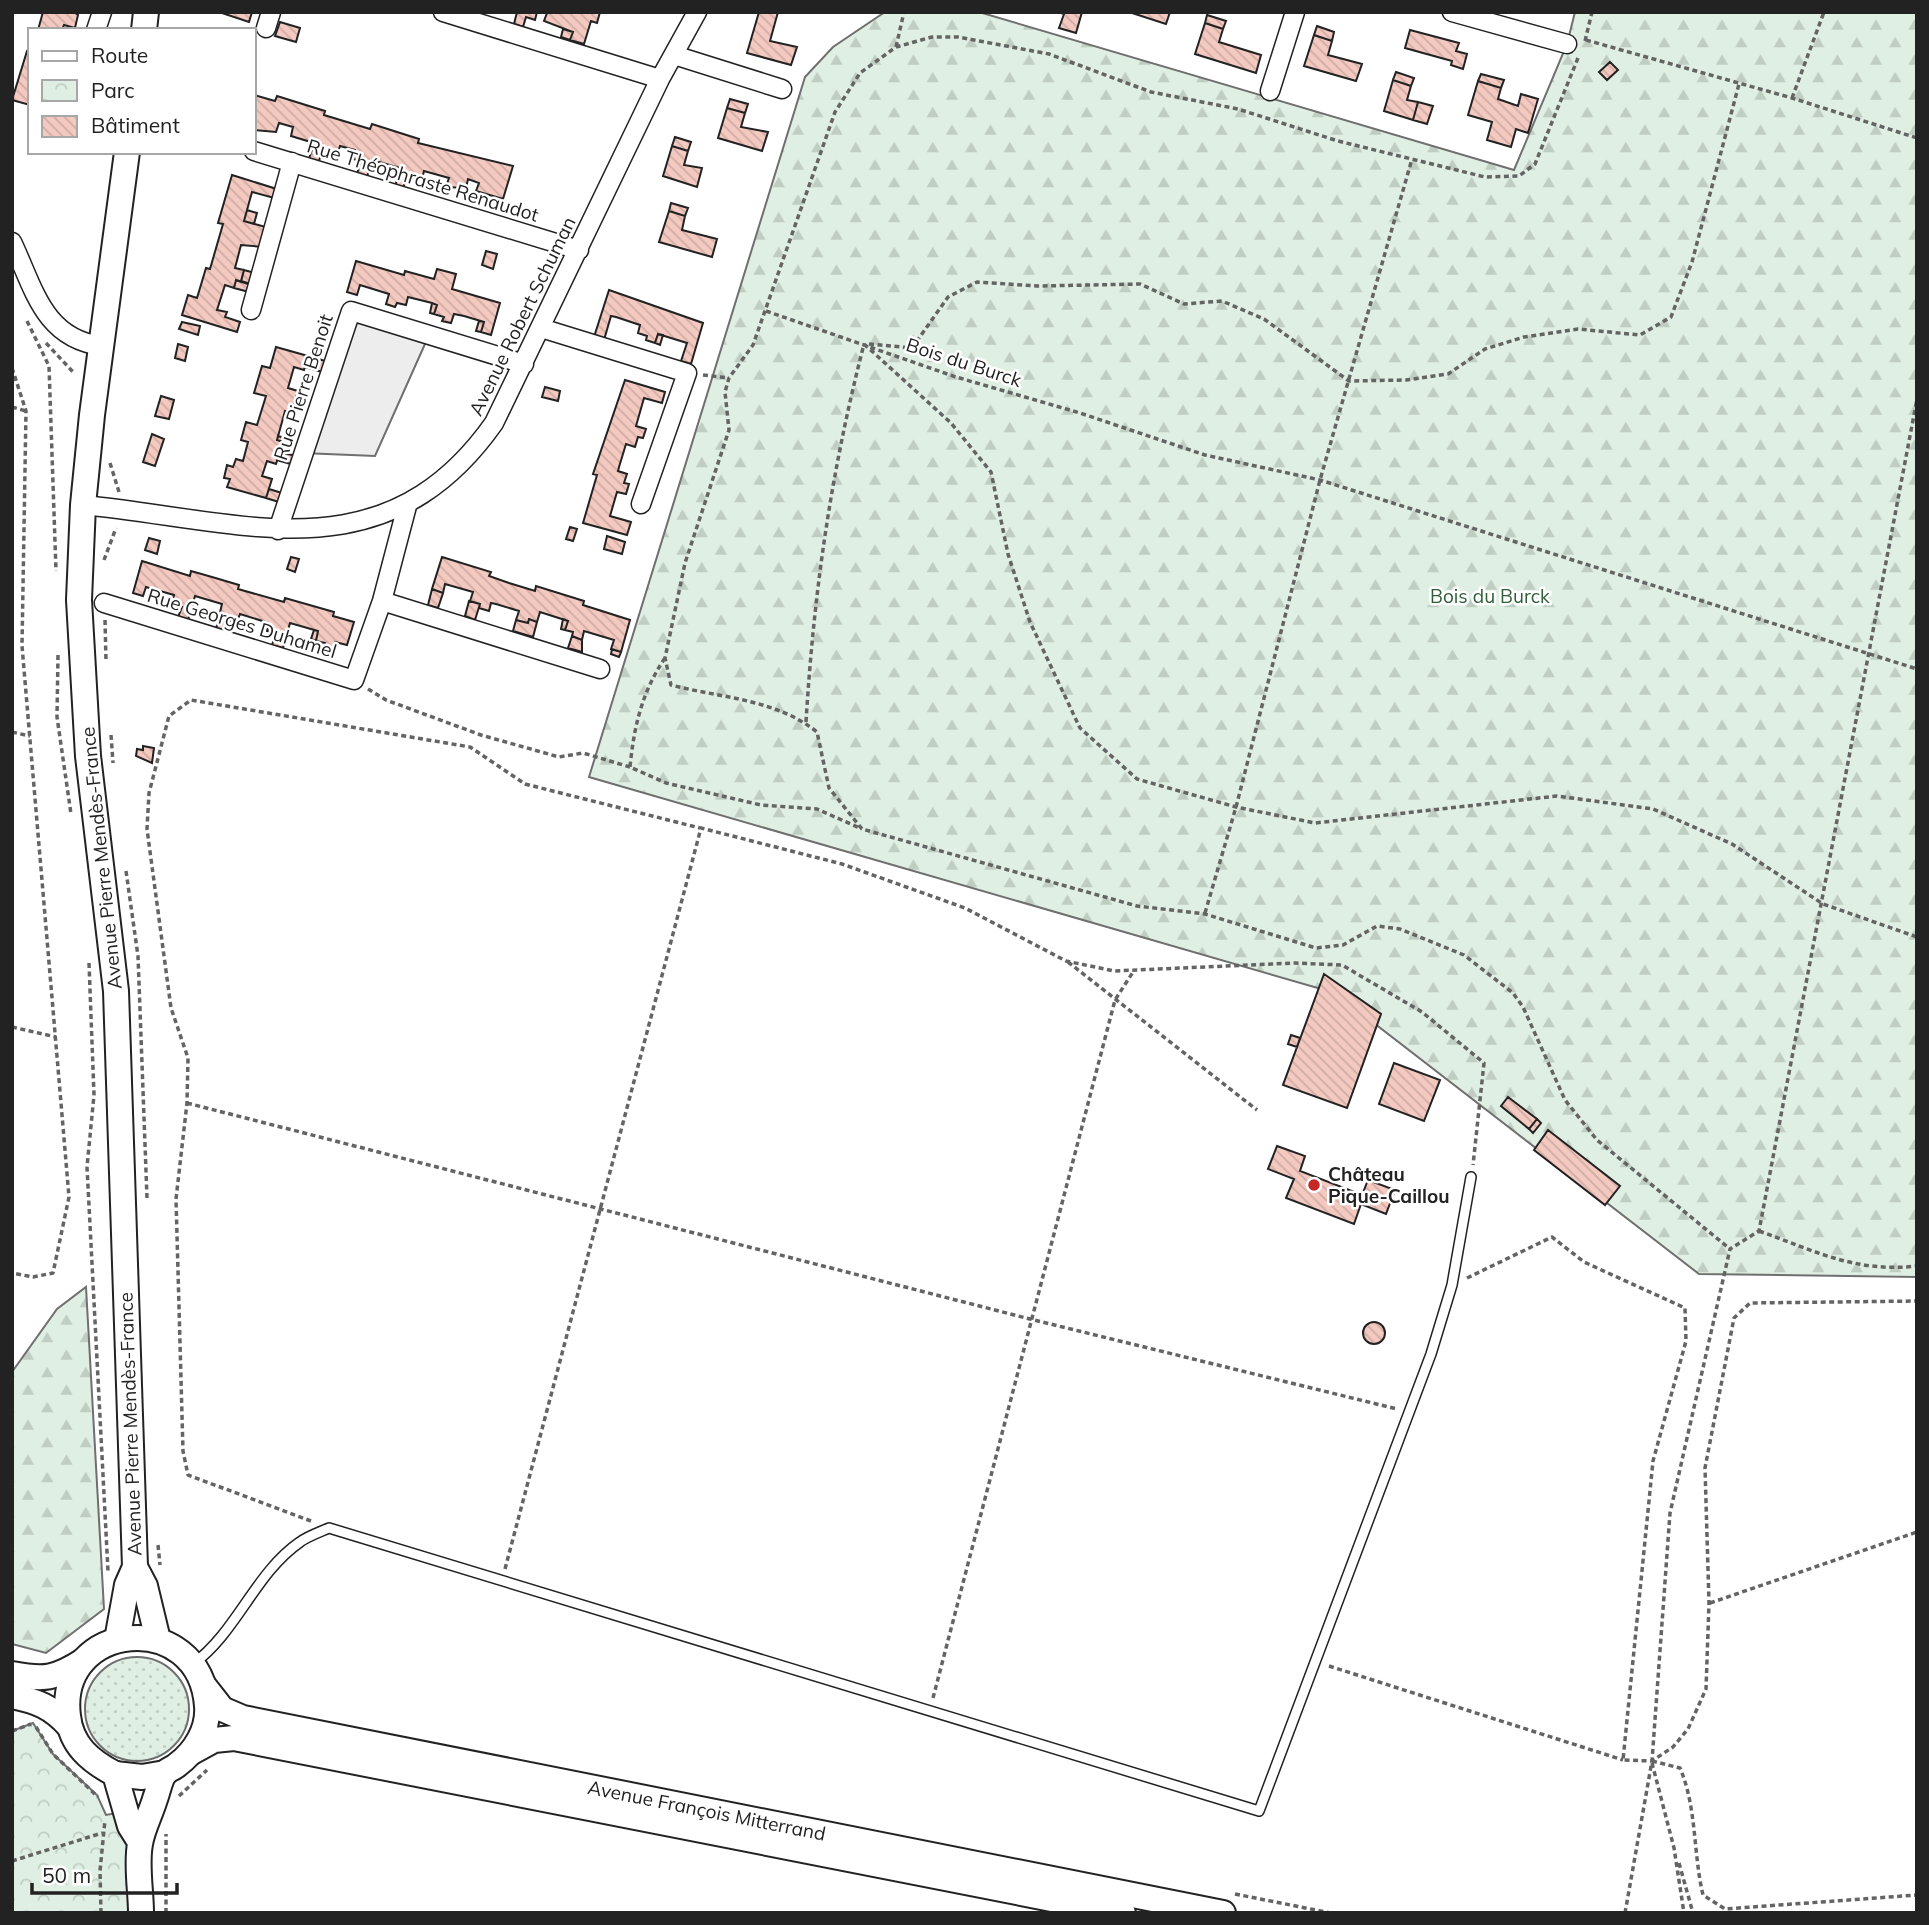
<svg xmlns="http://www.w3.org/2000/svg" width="1929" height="1925" viewBox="0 0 1929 1925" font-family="Mulish,sans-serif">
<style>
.grass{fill:url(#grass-dots);stroke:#6f6f6f;stroke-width:2}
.forest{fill:url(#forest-firs);stroke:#6f6f6f;stroke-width:2}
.park{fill:url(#park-crowns);stroke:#6f6f6f;stroke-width:2}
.parking{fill:#ededed;stroke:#6f6f6f;stroke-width:2}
.building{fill:url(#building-back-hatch);stroke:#222;stroke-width:2}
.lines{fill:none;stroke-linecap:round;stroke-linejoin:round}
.service-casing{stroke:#222;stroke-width:12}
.minor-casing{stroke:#222;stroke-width:21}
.secondary-casing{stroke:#222;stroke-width:28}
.path{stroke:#646464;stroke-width:3.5;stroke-dasharray:5 3.5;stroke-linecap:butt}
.service{stroke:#fff;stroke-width:9}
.minor{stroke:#fff;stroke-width:18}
.secondary{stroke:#fff;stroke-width:24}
.poi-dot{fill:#c62828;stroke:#fff;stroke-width:2.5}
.labels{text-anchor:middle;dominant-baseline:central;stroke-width:5;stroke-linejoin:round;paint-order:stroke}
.street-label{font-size:19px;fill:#222;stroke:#fff}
.park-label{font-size:19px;fill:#2f5e38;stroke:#fff}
.poi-label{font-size:19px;font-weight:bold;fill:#222;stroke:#fff;text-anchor:start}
</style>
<defs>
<pattern id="grass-dots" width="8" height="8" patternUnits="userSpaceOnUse" patternTransform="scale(1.75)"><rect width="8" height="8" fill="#e0efe3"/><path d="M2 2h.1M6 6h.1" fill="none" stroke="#c0cdc2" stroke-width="1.8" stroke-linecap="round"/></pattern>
<pattern id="forest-firs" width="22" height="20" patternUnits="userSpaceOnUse" patternTransform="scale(1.75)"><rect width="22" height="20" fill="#e0efe3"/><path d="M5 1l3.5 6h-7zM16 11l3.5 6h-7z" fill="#c0cdc2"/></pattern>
<pattern id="park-crowns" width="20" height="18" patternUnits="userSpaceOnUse" patternTransform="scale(1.75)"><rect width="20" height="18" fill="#e0efe3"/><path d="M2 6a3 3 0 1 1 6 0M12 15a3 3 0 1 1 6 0" fill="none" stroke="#c0cdc2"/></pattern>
<pattern id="building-back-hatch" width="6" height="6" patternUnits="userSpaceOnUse" patternTransform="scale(1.75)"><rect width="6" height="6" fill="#f3c9c0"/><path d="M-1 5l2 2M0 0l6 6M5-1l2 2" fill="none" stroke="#d0aca5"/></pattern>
</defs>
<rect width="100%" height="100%" fill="#fff"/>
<path class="grass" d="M85 1709a52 52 0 1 1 104 0a52 52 0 1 1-104 0Z"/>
<path class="forest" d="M885,12h94l535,158 53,-126 8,-32h342v1265l-218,-3 -364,-281 -746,-216 216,-700 28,-30z
M86,1287l18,322 -58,44 -34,-9v-272l45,-63z"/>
<path class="park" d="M33,1723l20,31 44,41 9,20 34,-6 1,104h-129v-182z"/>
<path class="parking" d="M351,311l78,24 -54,121 -72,-3z"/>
<path class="building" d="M43,12h31l4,3 -3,13 -11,-3 -2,5h-24z
M219,12h33l-3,10z
M517,12h20l-2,8 -9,-3 -3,10 -9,-3z
M543,12h57l-3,11 -6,-2 -7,23 -14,-4 3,-8 -29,-11 3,-8z
M759,12h19l-8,29 27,6 -6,18 -44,-12z
M1058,12h24l-6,21 -17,-5 5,-14z
M1129,12h41l-4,12z
M1207,15l19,6 -3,8 -18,-6z
M280,22l20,6 -4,14 -21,-6z
M1205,23l18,6 -4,13 42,13 -5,18 -61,-19z
M1317,26l17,6 -2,9 -18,-6z
M563,29l10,3 -3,8 -9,-3z
M1410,30l49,13 -3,8 11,3 -4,15 -12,-4 1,-4 -47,-13z
M1314,35l18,6 -4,14 34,9 -6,17 -52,-15z
M27,51l3,1v53l-18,-5z
M1610,62l8,8 -11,10 -8,-8z
M1396,72l18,6 -3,8 -18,-6z
M1481,74l23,6 -3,8 -23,-7z
M1393,80l18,6 -4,14 11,2 -5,18 -29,-9z
M1478,81l23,7 -3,11 20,7 3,-12 17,5 -10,34 -12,-4 -5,18 -24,-7 5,-18 -24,-7z
M254,95l21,6 2,-5 48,15 -1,4 46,14 2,-5 47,15 -1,4 95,23 -10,33 -27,-8 3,-8 -11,-4 -2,9 -20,-1 3,-9 -25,-7 -2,8 -15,-4 -4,14 -8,-2 5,-19 -28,-8 -5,17 -10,-3 4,-13 -8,-2 2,-9 -15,-4 -3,9 -15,-5 -4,15 -10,-3 6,-19 -23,-7 2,-9 -14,-4 -3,9 -22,-2z
M730,99l18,5 -3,9 -18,-5z
M1418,102l15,4 -6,18 -14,-4z
M727,108l18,5 -4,14 27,5 -6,19 -44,-13z
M675,137l16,5 -3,9 -16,-5z
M672,146l16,5 -4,14 18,3 -5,19 -34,-11z
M232,175l48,15 -2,9 -26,-7 -8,29 25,7 -6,19 -22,-2 -6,23 9,2 -3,12 -5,-2 -2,8 -9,-3 -8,25 10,2 -2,5 15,5 -3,10 -55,-17 6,-20 9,3 9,-30 4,1 13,-45 -5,-1z
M671,203l17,5 -3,8 -16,-5z
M247,210l10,3 -3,11 -10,-3z
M669,211l16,5 -3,14 35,9 -5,18 -53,-15z
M486,251l11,3 -4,15 -11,-4z
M356,261l48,14 1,-4 29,8 3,-10 19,5 -4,15 48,14 -9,32 -10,-3 3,-10 -20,-6 -10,-2 -3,9 -9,-2 2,-4 -10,-3 3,-9 -5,-2 -24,-6 -2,8 -9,-2 -2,4 -9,-3 3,-10 -29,-9 -3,10 -10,-3z
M244,270l11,3 -4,11 -10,-3z
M236,280l15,5 -2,7 -15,-4z
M609,290l94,33 -12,41 -10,-3 6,-18 -29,-9 -3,9 -9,-3 1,-4 -9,-3 2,-8 -24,-8 -5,-1 -7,24 -10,-3z
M432,303l5,2 -3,9 -4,-1z
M479,321l5,1 -3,10 -5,-1z
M182,322l18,4 -2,9 -19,-6z
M658,334l5,1 -3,10 -5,-2z
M178,344l10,3 -3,14 -10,-3z
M276,347l32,9 -4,14 -10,-3 -6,21 10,3 -4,13 4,1 -3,9 -10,-3 -8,29 10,3 -3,10 -4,-1 -4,12 -9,-3 -5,15 10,3 -6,19 -39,-11 3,-8 -6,-1 3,-13 6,2 3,-8 7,2 5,-19 -7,-2 5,-18 11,3 9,-29 -12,-3 8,-27 8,2z
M308,356l17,5 -3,11 -17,-5z
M625,380l40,12 -3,11 -18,-5 -8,28 10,3 -3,9 -5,-1 -3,10 -9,-3 -7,23 -1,4 9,3 -3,9 5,1 -3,10 -9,-2 -7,24 21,6 -4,13 -44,-12 14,-48 -4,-1z
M545,387l15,4 -2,10 -16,-4z
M161,396l13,4 -5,19 -14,-3z
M152,434l12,5 -9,27 -12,-4z
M278,436l10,3 -1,4 -10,-3z
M280,452l16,4 -2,9 -17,-5z
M269,489l16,5 -3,9 -16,-5z
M570,527l7,2 -4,12 -7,-2z
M607,536l18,6 -3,12 -18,-5z
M149,538l11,3 -3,13 -12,-4z
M291,557l8,2 -4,13 -8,-3z
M442,557l49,15 -2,4 20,7 26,8 1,-5 48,15 -1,4 47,15 -9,32 -10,-3 3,-9 -30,-9 -2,9 -10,-4 1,-4 -8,-2 3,-9 -28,-9 -3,10 -8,-3 -1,4 -12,-3 3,-9 -23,-7 -5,-1 -2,8 -10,-3 1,-4 -10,-3 3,-9 -28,-8 -2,9 -11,-4z
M142,561l48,15 1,-5 21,6 27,8 -1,4 46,13 1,-4 49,14 -1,4 21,6 -7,23 -12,-3 -2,8 -9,-3 1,-4 -9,-2 2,-10 -28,-8 -7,25 -11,-3 4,-12 -9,-2 2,-8 -29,-9 -3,8 -9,-2 -3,12 -9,-3 6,-25 -27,-8 -7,24 -10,-3 4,-10 -10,-3 2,-9 -28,-8 -3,9 -10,-3z
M432,589l11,4 -5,15 -10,-3z
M469,601l11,3 -5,16 -10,-4z
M529,619l8,3 -4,15 -20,-6 3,-11 12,3z
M563,619l5,2 -3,9 -4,-1z
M314,630l4,1 -2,10 -5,-2z
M572,636l10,4v12l-14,-4z
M612,649l9,3 -2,5 -8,-3z
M143,746l11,2 -2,15 -16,-7 1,-7 6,1z
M1324,974l57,40 -34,94 -64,-23z
M1291,1035l9,3 -3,9 -9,-3z
M1394,1063l46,17 -16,41 -45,-17z
M1508,1097l29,22 -8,10 -28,-23z
M1537,1119l4,4 -8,10 -4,-4z
M1548,1130l72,56 -15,19 -71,-55z
M1277,1146l28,10 -5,15 62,24 6,-15 27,10 -9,24 -25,-10 -7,20 -68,-26 8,-19 -26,-10z
M1363 1333a11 11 0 1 1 22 0a11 11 0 1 1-22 0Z"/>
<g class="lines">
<defs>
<path id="service" d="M193,1664c44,-32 62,-91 107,-122 8,-6 20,-10 29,-14l930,283 172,-457 21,-69 19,-108"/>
<path id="minor" d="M443,12l217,67
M1452,12l115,32
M266,28l5,-16
M96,30l6,-18
M674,55l108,34
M1270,91l25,-79
M254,151l325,99
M12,242c22,46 31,96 89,104
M251,310l41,-148
M541,328l146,45 -46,131
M83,505c158,15 301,74 411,-82l166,-344 37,-67
M278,530l73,-219 173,53
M382,601l218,68
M104,603l250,77 28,-79 25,-95"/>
<g id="secondary">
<path d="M144,30l2,-18"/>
<path d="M135,1567l10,19 13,54"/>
<path d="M117,1640l10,-55 8,-18 -19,-576 -28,-235 -9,-156 4,-95 9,-90 35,-263"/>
<path d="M12,1674c32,6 43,5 71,-13"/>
<path id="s1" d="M204,1686l18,23 21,9 980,195"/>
<path d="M12,1696c25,5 40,11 57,30"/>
<path d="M192,1752l22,-12 20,-2 889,175"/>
<path d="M115,1774l27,3 23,-4"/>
<path d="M140,1842l-10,-16 -15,-52c-25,-13 -44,-29 -47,-58 -12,-95 132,-109 139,-10 2,23 -12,46 -30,59 -3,3 -10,5 -13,9 -4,6 -6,17 -9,25 -4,14 -13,31 -15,45 -4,21 1,47 1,69"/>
</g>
</defs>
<use href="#service" class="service-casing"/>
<use href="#minor" class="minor-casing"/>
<use href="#secondary" class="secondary-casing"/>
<path class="path" d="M1586,40l206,58 125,40
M1585,41l7,-29
M896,47l8,-35
M1578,58l-43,106 -16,12 -34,1 -147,-36 -100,-32 -87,-17 -102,-38 -91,-17h-26l-36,10 -36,26 -25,39 -82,233 -24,33 -4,14 4,38 -44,133 -20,95 6,27c50,13 105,14 146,47l12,56 33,41 275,77 68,8 111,34 27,-3 34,-19 23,3 64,26 49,38 10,14 42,93 32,40 133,109
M1792,98l32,-86
M766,311l190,66 124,36 125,42 115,25 597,189
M27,321l22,45 7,205
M46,343l28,30
M864,344l87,79 40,49 17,82 22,68 50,106 57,51 99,28 79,16 242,-27 96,13 79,35 91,60 94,33
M869,344l43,4 36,-51 29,-15 60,4 103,-2 44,20 38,-3 42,18 85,62 57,-1 42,-6 37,-25 39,-12 54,-8 62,6 31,-18 21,-55 47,-178
M12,368l14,43 -4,235 47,551 -16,76 -20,4 -21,-4
M703,375l26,3
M12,407l14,4
M110,463l9,29
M104,560l12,-32
M105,620l1,41
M58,655l-1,62 14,97
M665,658c-23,34 -31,68 -35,109l36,16 95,22 56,4 45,20
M368,689l18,11 95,35 78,22 24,-4 47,14
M806,722c8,-132 25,-250 58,-378
M12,732l18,4
M111,735l2,28
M126,871l12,85 9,242
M1205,913l31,-106 84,-327 92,-321
M1068,962l189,148
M89,963l5,132 -7,72 21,404
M12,1027l44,10
M187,1103l843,216 367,90
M1759,1231c56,20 97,42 158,35
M1467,1278l85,-41 32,25 101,46 1,33 -33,120 -30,299 29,1 21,-14 15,-18 18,-40 3,-86 -4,-135 29,-150 16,-15 167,-2
M311,1521l-123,-46 -5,-24 -7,-252 11,-96 1,-45 -17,-50 -24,-179 2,-36 20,-77 22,-16 279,47 55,37 175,44
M158,1545l2,20
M505,1569l196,-741 141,36 123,44 101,53 48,10 181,-8 47,2 80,47 62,51 -11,102
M1710,1603l207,-71
M1329,1666l294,94
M933,1698l182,-698 18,-28
M36,1727l17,27 45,43
M12,1731l19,-7
M1652,1761l28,7c17,40 13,85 23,127l22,14 192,-14
M1652,1763l22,85 10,65
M179,1796l28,-26
M12,1861l90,-28
M1679,1863l14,50
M1235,1894l96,19
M101,1913l-1,-42 5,-51
M166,1913v-79
M1625,1913l27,-152 18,-248 60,-264 29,-18 158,-832"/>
<use href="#service" class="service"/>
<use href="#minor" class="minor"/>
<use href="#secondary" class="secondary"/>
</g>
<circle class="poi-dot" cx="1314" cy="1185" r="7"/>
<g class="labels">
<g class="street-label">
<text transform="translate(423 180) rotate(17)">Rue Théophraste Renaudot</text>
<text transform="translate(522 316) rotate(-64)">Avenue Robert Schuman</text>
<text transform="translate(964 362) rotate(18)">Bois du Burck</text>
<text transform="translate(303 387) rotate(-72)">Rue Pierre Benoit</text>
<text transform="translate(242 623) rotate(17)">Rue Georges Duhamel</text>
<text transform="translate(101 858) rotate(-96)">Avenue Pierre Mendès-France</text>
<text transform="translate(130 1424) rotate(-92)">Avenue Pierre Mendès-France</text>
<text stroke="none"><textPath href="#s1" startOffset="525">Avenue François Mitterrand</textPath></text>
</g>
<g class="park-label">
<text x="1490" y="596">Bois du Burck</text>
</g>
<g class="poi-label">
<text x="1328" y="1174">Château<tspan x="1328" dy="22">Pique-Caillou</tspan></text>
</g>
</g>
<rect width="1929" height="1925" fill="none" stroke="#222222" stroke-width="28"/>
<rect x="28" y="28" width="228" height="126" fill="#ffffff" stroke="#a7a7a7" stroke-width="2"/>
<rect x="42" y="51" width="35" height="10" fill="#ffffff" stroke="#a7a7a7" stroke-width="2"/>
<text x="91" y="63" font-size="21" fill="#222222">Route</text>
<rect x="42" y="80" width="35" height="21" fill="url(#park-crowns)" stroke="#a7a7a7" stroke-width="2"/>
<text x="91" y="98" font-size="21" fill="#222222">Parc</text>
<rect x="42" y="116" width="35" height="21" fill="url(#building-back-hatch)" stroke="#a7a7a7" stroke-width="2"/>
<text x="91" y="133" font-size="21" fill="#222222">Bâtiment</text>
<path d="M32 1883v10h145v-10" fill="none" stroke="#222222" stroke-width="3.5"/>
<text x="42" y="1883" font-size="21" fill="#222222" stroke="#ffffff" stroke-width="5" paint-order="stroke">50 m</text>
</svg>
